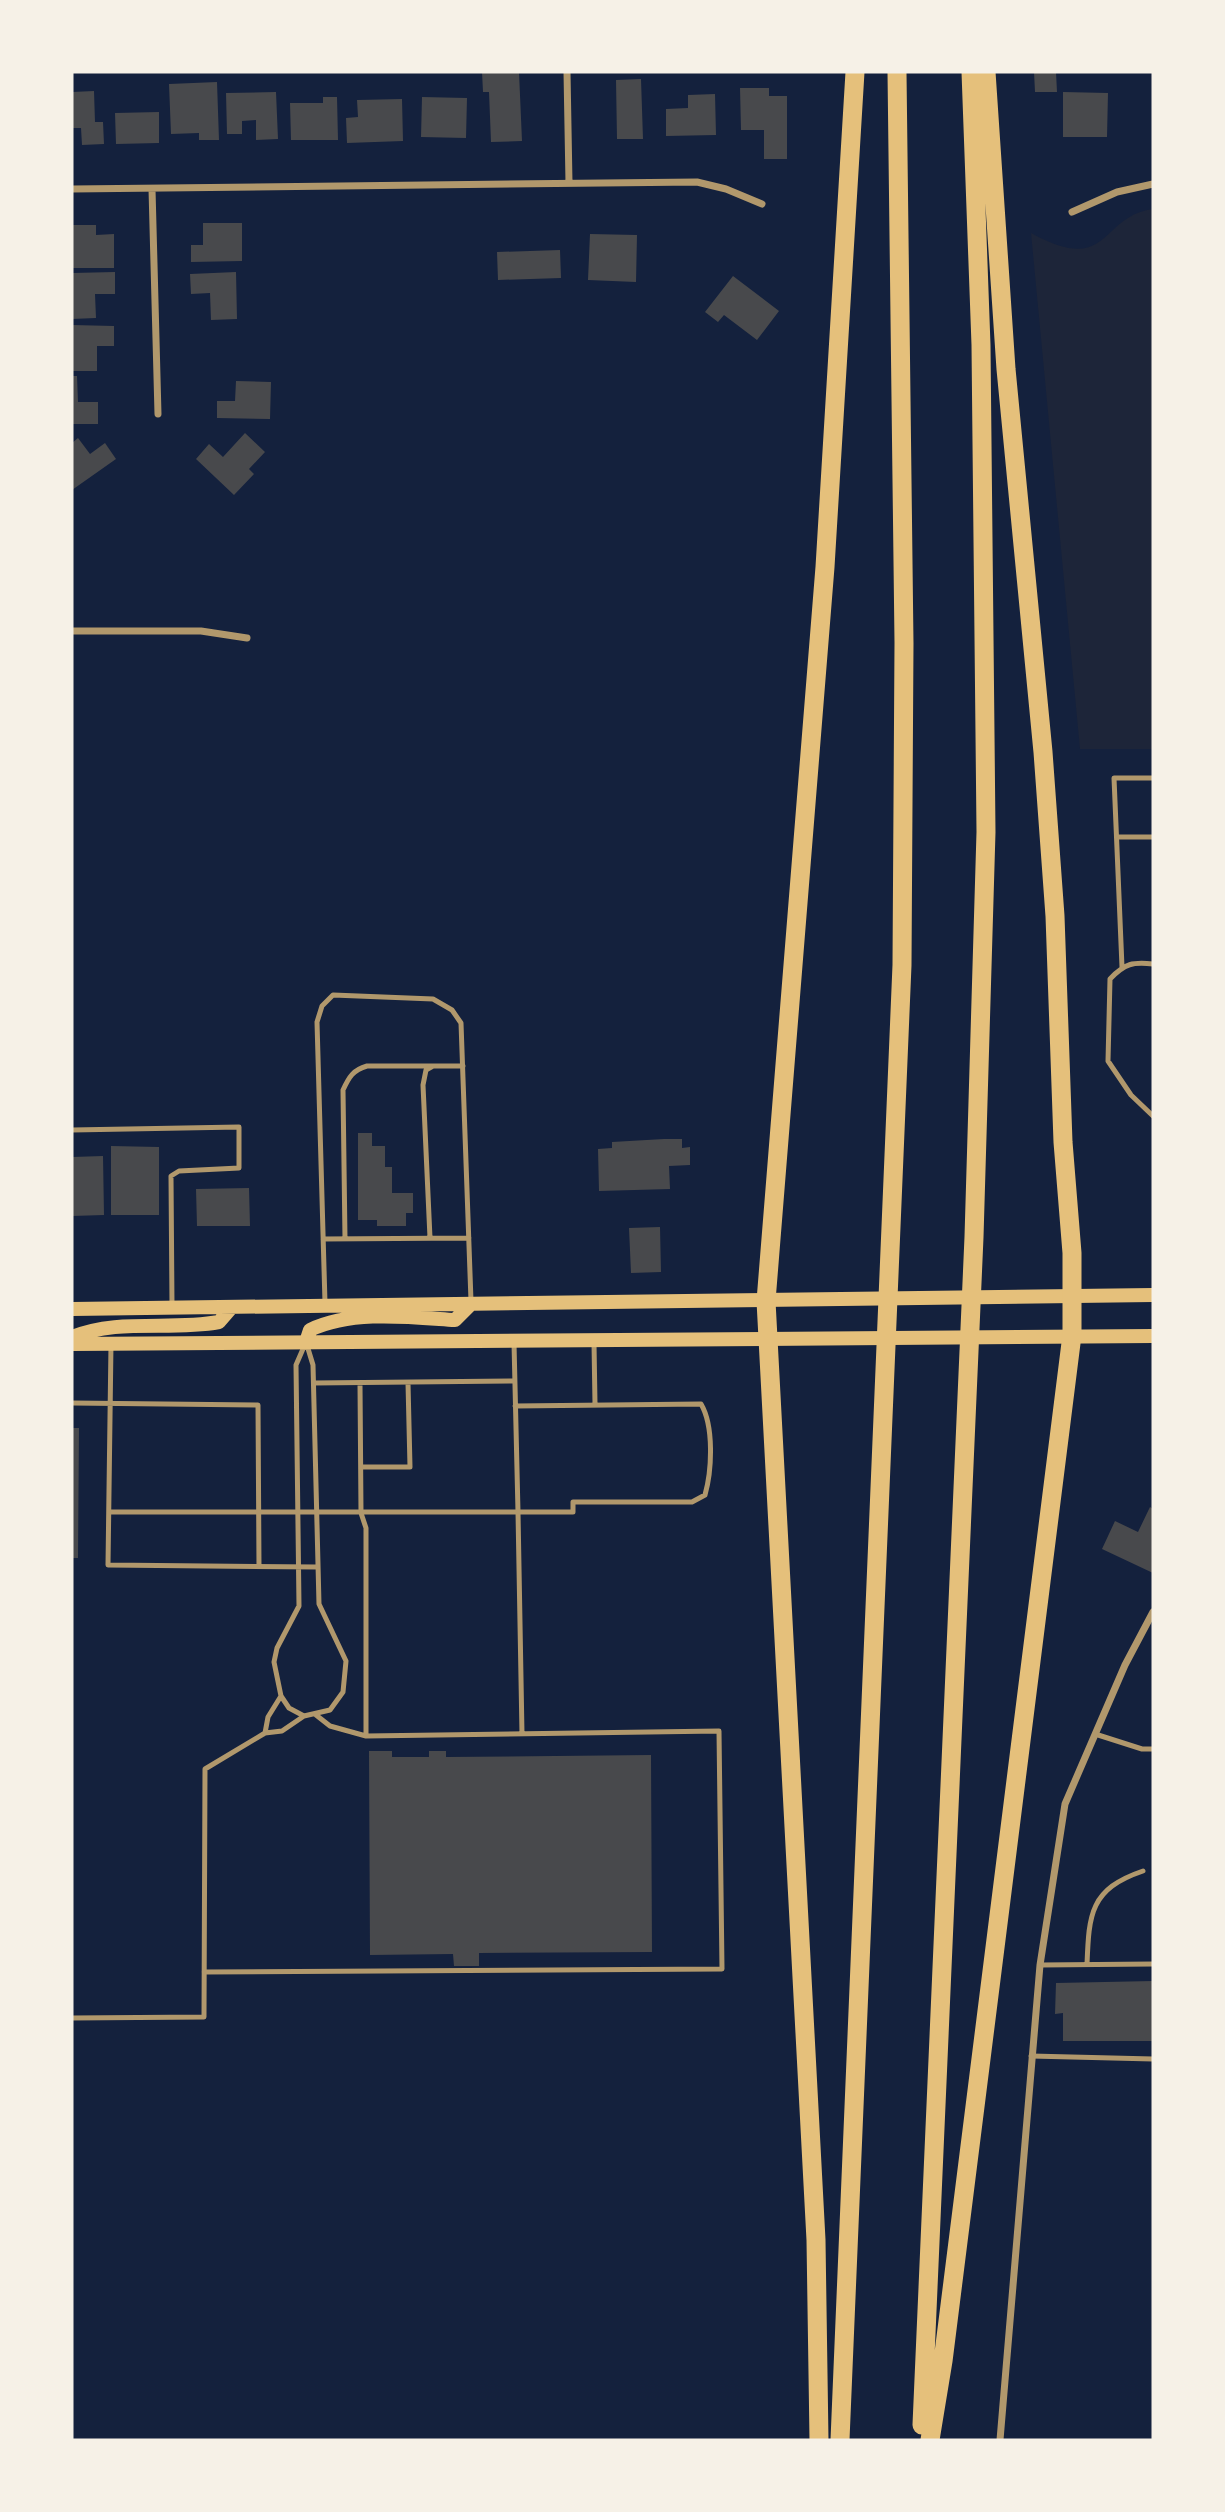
<svg xmlns="http://www.w3.org/2000/svg" width="1225" height="2512" viewBox="0 0 1225 2512" font-family="Ubuntu,sans-serif">
<style>
.green{fill:#1d2539}
.building{fill:#48494c}
.lines{fill:none;stroke-linecap:round;stroke-linejoin:round}
.service{stroke:#b1986c;stroke-width:5}
.minor{stroke:#b1986c;stroke-width:7}
.secondary{stroke:#e5c07b;stroke-width:14}
.motorway{stroke:#e5c07b;stroke-width:19}
</style>
<rect width="100%" height="100%" fill="#14213d"/>
<path class="green" d="M1153,209v540h-73l-49,-516c80,44 68,-17 122,-24z"/>
<path class="building" d="M482,72h37l3,69 -31,1 -2,-50h-6z
M1034,72h22l1,20h-22z
M641,79l2,60h-26l-1,-59z
M217,82l2,58h-20v-7l-28,1 -2,-50z
M740,88h29v8h18v63h-23v-29h-23z
M94,91l1,31h8l1,22 -22,1 -1,-17h-9v-36z
M276,92l2,47 -22,1v-20l-14,1v13h-15l-1,-41z
M1063,92l45,1 -1,44h-44z
M715,94l1,41 -50,1v-27l22,-1v-13z
M323,97h14l1,43h-47l-1,-37h33z
M422,97l45,1 -1,40 -45,-1z
M402,99l1,42 -56,2 -1,-25 12,-1 -1,-17z
M159,112v31l-43,1 -1,-31z
M203,223h39v38l-51,1v-17h12z
M72,225h24v10l18,-1v34h-42z
M590,234l47,1 -1,47 -48,-2z
M560,250l1,28 -63,2 -1,-28z
M115,272v22h-20l1,24 -24,1v-46z
M236,272l1,47 -26,1 -1,-27 -19,1 -1,-20z
M733,276l46,35 -22,29 -33,-25 -6,7 -13,-10z
M72,325l42,1v20h-17v25h-25z
M72,376h5l1,26h20v22h-26z
M236,381l35,1 -1,37 -53,-1v-17h18z
M245,433l20,19 -16,17 5,5 -20,21 -38,-36 13,-15 14,13z
M78,438l12,16 15,-11 11,16 -44,31v-47z
M358,1133h14v13h13v21h7v26h21v20h-7v13h-29v-6h-19z
M664,1139h18v9l8,-1v18l-21,1 1,23 -71,2 -1,-42 14,-1v-6z
M111,1146l48,1v68h-48z
M103,1156l1,59 -32,1v-59z
M249,1188l1,38h-53l-1,-37z
M660,1227l1,45 -30,1 -2,-45z
M72,1428h7l-1,130h-6z
M1150,1507l3,2v64l-51,-24 13,-28 23,11z
M369,1751h23v6h37v-6h17v6l205,-2 1,197 -173,1v13h-25l-1,-12 -83,1z
M1153,1981v60h-90v-28l-8,1 1,-31z"/>
<g class="lines">
<path class="service" d="M1117,837h36
M1153,964c-20,-2 -28,-1 -43,15l-2,82 23,34 22,21
M1122,967l-8,-189h39
M72,1130l167,-3v41l-60,3 -8,5 1,129
M430,1238l-7,-153 3,-15 7,-4h30
M323,1239l146,-1
M345,1239l-2,-149c6,-13 10,-20 24,-24h66
M325,1303l-8,-281 5,-16 11,-11 100,4 19,11 9,13 10,278
M306,1342l7,23 6,239 27,57 -3,31 -13,18 -26,6 -15,-8 -8,-12 -7,-34 3,-14 22,-42 -3,-241z
M594,1343l1,61
M111,1344l-3,221 209,2
M314,1383l201,-2
M360,1384l1,129 5,15v208
M72,1403l186,2 1,161
M515,1406l186,-2c13,22 11,66 4,91l-13,7h-119v10h-55l4,222
M361,1467h49l-2,-84
M109,1512h409l-4,-169
M265,1733l3,-16 13,-21
M1095,1734l47,15h11
M1087,1964c2,-50 3,-75 56,-93
M1040,1965l113,-1
M204,1972l518,-3 -3,-238 -353,5 -36,-10 -14,-11
M72,2018l132,-1 1,-248 60,-36 17,-2 22,-15
M1031,2056l122,3"/>
<path class="minor" d="M567,72l2,111
M72,189l625,-7 29,7 36,15
M152,189l6,225
M1072,212l45,-20 36,-8
M72,631h129l46,7
M1000,2440l40,-475 25,-161 60,-139 28,-53"/>
<path class="secondary" d="M72,1309l1081,-14
M72,1337c47,-19 98,-6 147,-15l13,-15
M306,1342l4,-12c42,-20 99,-13 145,-10l16,-16
M72,1344l1081,-8"/>
<path class="motorway" d="M922,2425l52,-1188 12,-405 -5,-487 -10,-273
M819,2440l-3,-200 -50,-939 59,-734 30,-495
M840,2440l62,-1475 2,-322 -7,-571
M930,2440l13,-79 129,-1026v-82l-9,-111 -8,-226 -12,-164 -37,-383 -20,-297"/>
</g>
<rect width="1225" height="2512" fill="none" stroke="#f6f1e7" stroke-width="147"/>
</svg>
